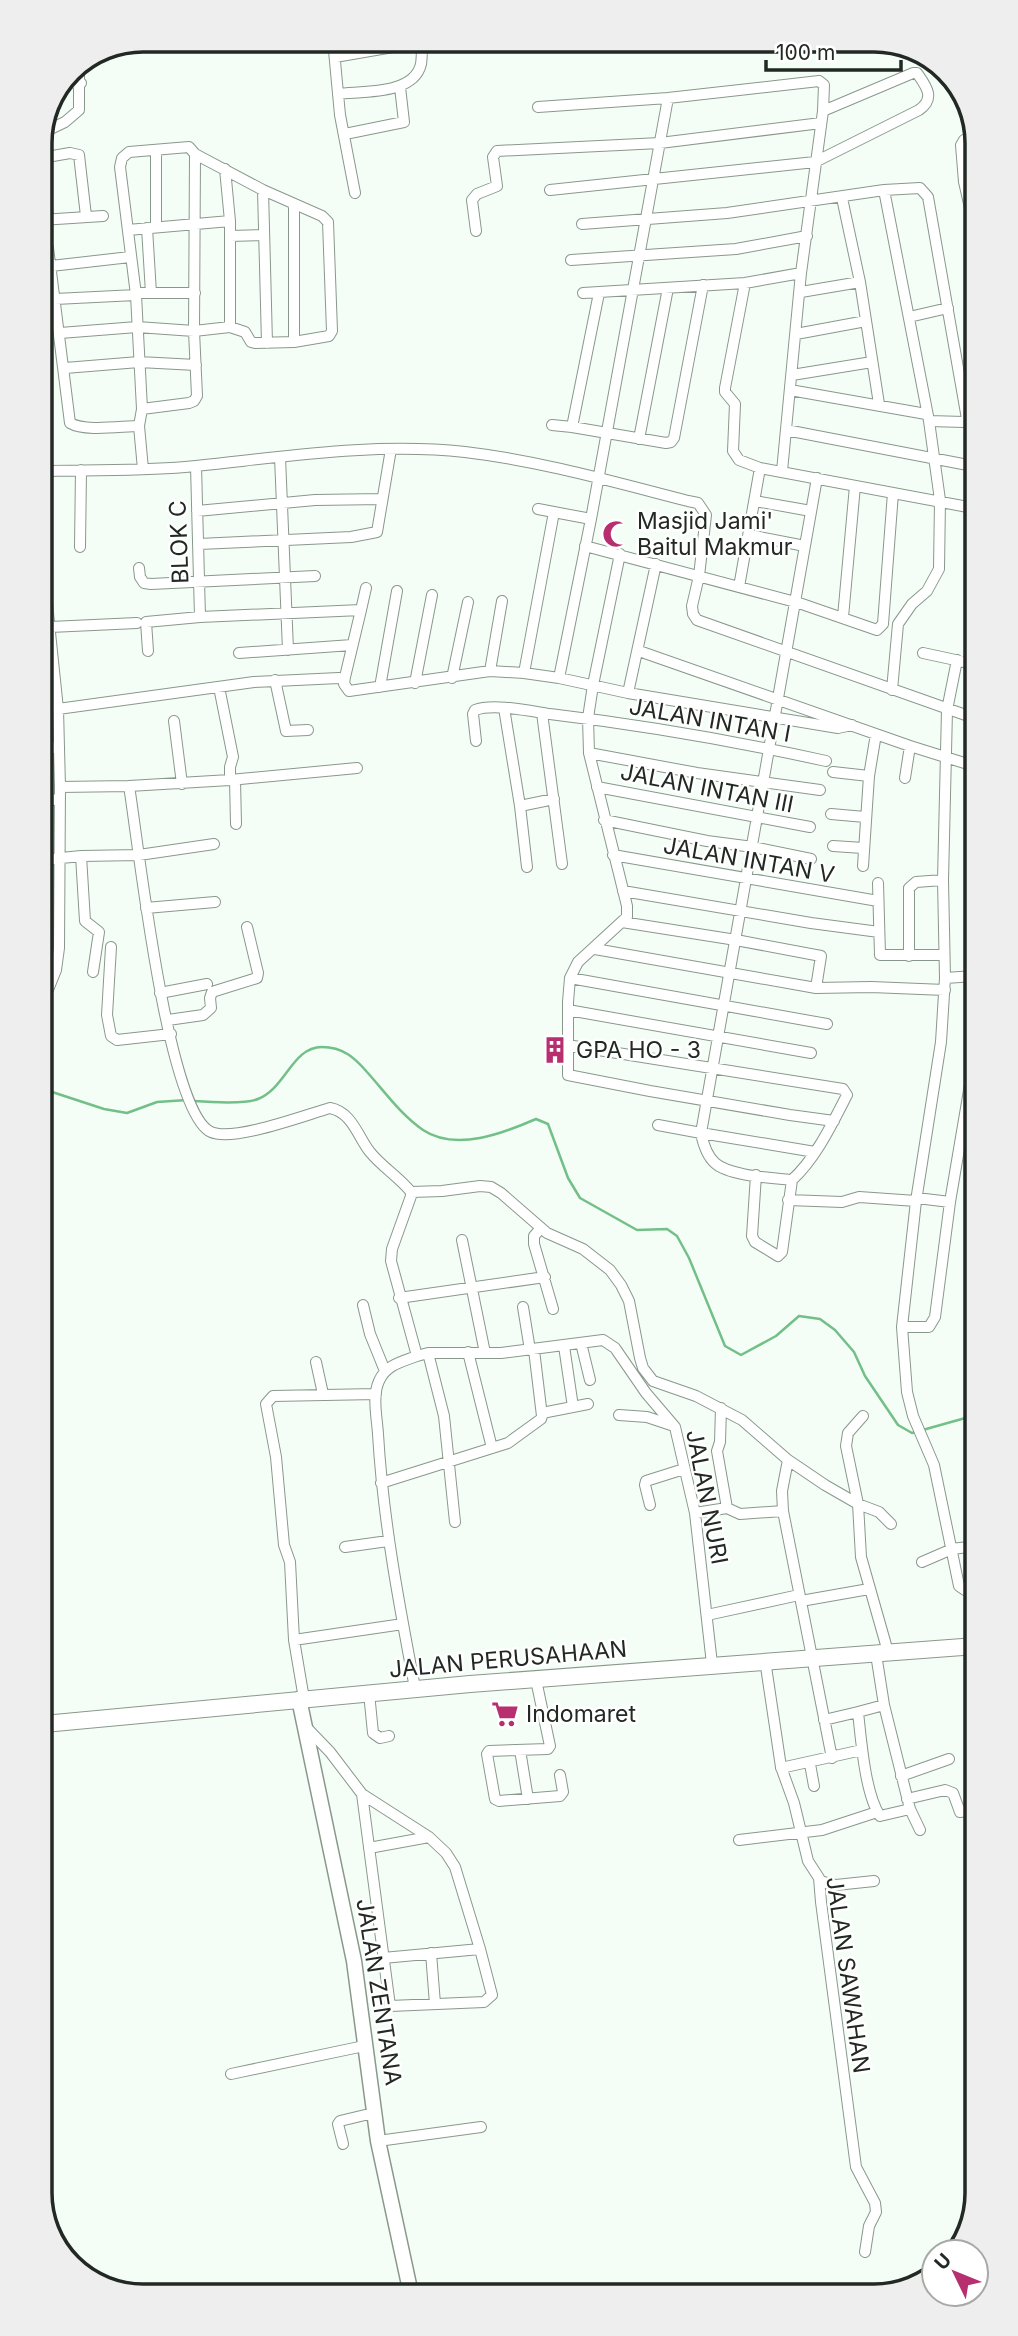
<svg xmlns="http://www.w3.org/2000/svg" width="1018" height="2336" viewBox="0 0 1018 2336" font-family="Inter,sans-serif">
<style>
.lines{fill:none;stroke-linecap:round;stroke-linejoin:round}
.stream{stroke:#72bf88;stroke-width:2.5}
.street-casing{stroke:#89988c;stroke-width:12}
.secondary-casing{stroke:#89988c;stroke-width:17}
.primary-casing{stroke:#89988c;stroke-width:18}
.street{stroke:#fff;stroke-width:10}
.secondary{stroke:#fff;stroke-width:14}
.primary{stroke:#fff;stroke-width:16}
.labels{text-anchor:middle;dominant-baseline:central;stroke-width:5;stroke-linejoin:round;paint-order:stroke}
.poi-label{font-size:23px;fill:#222823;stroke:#fff;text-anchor:start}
.street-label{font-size:23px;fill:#222823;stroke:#fff}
.rim{fill:none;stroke:#222823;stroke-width:3.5}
</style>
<rect width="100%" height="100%" fill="#f4fef6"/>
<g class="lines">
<path class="stream" d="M43,1089l61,20 23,4 30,-11 30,-2
M194,1101c14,1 52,3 64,-2 28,-11 34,-52 64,-52 21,0 33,11 45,25 18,20 34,43 56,58 33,22 81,3 113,-11l12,5 20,54 12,20 57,32 30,-1 10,7 12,22 36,88 16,9 35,-19 23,-20 21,3 15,11 19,22 11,24 33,49 14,8 64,-18"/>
<defs>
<path id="street" d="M333,40l7,75 15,78
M335,57l87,-15v-2
M65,82l16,1
M338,94c25,-3 76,1 83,-30 1,-6 1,-15 1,-22
M538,107l130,-9 151,-17 5,4 -1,26 -22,162 -19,198
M42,133l23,-11 14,-12v-43
M345,134l59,-12 -4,-35
M972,136l-8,4 -3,5 3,37 9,39
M43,157l5,63
M41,158l29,-5 9,2 7,61
M225,169l5,52v106
M263,190l4,153
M550,190l265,-28 104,-52c17,-12 7,-24 -2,-37h-4l-90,38
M884,190l45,231 11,79 -1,69 -12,22 -15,13 -14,20 -6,66
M842,198l18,84 19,122
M41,220l62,-4
M582,224l145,-11 157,-23 36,-2 8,9 39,222 -3,3 -35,-1
M156,227v-77
M147,228l4,65
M128,230l102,-9
M476,231l-4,-31 5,-6 20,-8 -4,-29 4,-6 163,-8 161,-20
M230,236l34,-1
M48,248l22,175c15,9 52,3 69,3
M571,260l165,-11 71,-13
M51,266l79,-9
M745,283l-20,105v4l10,12 -2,47 6,9 21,8 213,40
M801,292l59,-10
M135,293h60
M583,293l162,-10 56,-10
M599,293l-27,134 94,16 5,-1 3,-4 29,-153
M55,299l81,-4
M909,317l39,-9
M60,333l77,-6 57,4 36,-4 15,5 6,10 4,1 39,-1 35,-6 3,-5 -4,-109 -6,-6 -59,-26 -68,-36 -6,-7 -60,5 -7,6 -2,9 16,128 6,114 -3,17 4,43
M796,334l70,-13
M294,342v-138
M65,368l74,-6 57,3
M792,375l80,-13
M790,390l136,24
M142,409l47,-6 5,-2 3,-5 -3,-65 1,-177
M552,425l20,2
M786,430l187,36
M639,439l29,-151
M280,457l8,193
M196,466l4,151
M41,471c48,-1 96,0 144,-4 93,-9 186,-25 280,-15 76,9 149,30 223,49l10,2 8,12 -7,61 -7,30 1,8 4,6 277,98
M755,501l56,10
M538,509l53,10
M197,511l118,-11 67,-1
M749,535l56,11
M199,544l152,-7 26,-5 14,-83
M41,546l17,163 2,78 -1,161 -3,22 -13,32
M585,546l214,57 78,27 6,-6 10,-131
M80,547l1,-77
M620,554l-27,131 -5,33 1,35 38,153v11l-49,45 -8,16 -2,24v73l82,16 140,24 44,6
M139,568l1,9 4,6 7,1 164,-8
M739,587l21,-119
M361,610l5,-22
M843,617l12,-131
M50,627l87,-4
M148,651l-2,-29 54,-5 161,-7 -16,67 -1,7 5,7 141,-20 34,2 35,5 69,15 28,-129
M639,651l271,95 64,20
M239,653l113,-8
M923,653l51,11
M490,671l12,-70
M524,673l30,-161
M452,678l16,-76
M559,678l32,-159 77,-421
M275,680l11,51 22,-1
M415,683l17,-88
M219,687l14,70 -3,10v13
M380,687l17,-96
M628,693l210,35 14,-3
M42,702l15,-3
M504,708l16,98 7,61
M58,709l196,-27 85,-4
M542,713l20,151
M174,721l8,63
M476,741l-3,-27 2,-4c18,-7 55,1 75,4 92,11 185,27 276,47
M42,749l17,-3
M589,753l108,20 123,17
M833,772l36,4
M905,778l5,-32
M235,780l1,44
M129,786l101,-6 127,-12
M60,787l69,-1c9,54 38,327 82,346 23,10 94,-17 119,-24 22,4 28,29 40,44 12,15 29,25 41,40v4l-19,53 -1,12 26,95c-16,6 -31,9 -38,25 -7,15 -2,37 -1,53 5,86 21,170 37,254
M597,787l213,40
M42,801l18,-2
M520,806l34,-7
M831,814l34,3
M604,820l103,21 46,6 58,12
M833,846l30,2
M613,855l265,46
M81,856l4,65 14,11 -6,40
M42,860l39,-4 58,-1 75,-11
M863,866l6,-90 7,-42
M943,880l4,-170 10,-50
M878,883l2,72h64
M623,891l188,32 68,9
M146,908l69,-6
M622,922l114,18 85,16 -5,32
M111,947l-4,68 4,21 6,4 54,-6
M595,949l221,39 55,-1 74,3
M909,956v-68l7,-6 27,-2 2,98 -4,64 -25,159 -14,126h27l6,-10 15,-115 25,-147
M570,978l257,46
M945,978l30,-2
M160,993l47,-9
M568,1010l243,43
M168,1020l35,-5 8,-7 -1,-10 2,-6 45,-14 1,-5 -11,-46
M567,1045l276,44 4,6c-15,29 -31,63 -55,85 -19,-2 -63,-4 -77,-17 -9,-8 -12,-20 -14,-30l114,19
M658,1125l43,8 116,-655
M756,1175l-4,61 3,6 23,14 4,-4 10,-72
M411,1192l31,-1 38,-5 11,1 10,6 46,40 36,16 27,21 11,15 8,16 11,57 3,10 10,13 43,15 46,24 46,40 37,25 33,19 21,8 12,12
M917,1198l33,4
M788,1200l54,2 17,-5 57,4
M541,1228l-7,8v8l19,65
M462,1240l23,113
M399,1298l146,-21
M363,1305l7,29 15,37
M523,1307l7,43
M902,1327l5,65 6,24 21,49 25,121 6,4h11
M581,1343l9,37
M564,1346l9,61
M468,1352l24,96
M428,1353l16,63 11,106
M417,1356l11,-3h73l102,-13 12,8 31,45 29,34 20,86 17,151
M316,1362l7,32
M721,1408l-1,34 -3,9 10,57
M542,1413l46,-9
M619,1415l28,2 27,9
M863,1416l-15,17 -2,13 12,58 3,53 27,95
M788,1460l-6,31 1,20 49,247
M381,1483l127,-40 33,-24 1,-3 -8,-66
M650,1505l-5,-20 1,-4 38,-12
M695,1513l32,-5 13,6 43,-3
M345,1547l43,-6
M922,1562l30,-13 24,-3
M801,1601l68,-12
M707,1615l92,-20
M294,1640l109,-16
M876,1654l8,51 26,104 -30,7c-15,-22 -19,-77 -22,-104l26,-7
M765,1660l16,107 13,36 14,58 11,17 2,24 35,265 19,36 1,9 -7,14 -4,26
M536,1680l14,66 -2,3 -59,2 -2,3 8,45 4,2 61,-5 3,-4 -3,-17
M369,1693l4,40 7,5 9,-2
M304,1699l-10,-59 -4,-78 -6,-17 -8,-88 -10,-53 7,-8 103,-2
M824,1720l34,-8
M305,1726l25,26 32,42 67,43 17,16 9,14 25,82 -97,9
M520,1750l8,49
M810,1764l4,22
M781,1768l81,-18
M901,1776l48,-17
M362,1794l28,212 94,-4 8,-7 -12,-46
M907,1799l38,-9 8,3 7,19 13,-2 4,5
M910,1809l10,21
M739,1840l83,-10 55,-18
M369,1848l60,-11
M820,1881l16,4 38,-4
M431,1953l4,51
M231,2074l133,-28
M378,2141l103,-14
M343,2144l-5,-20 2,-3 25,-6h10"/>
<path id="secondary" d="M299,1699l55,262 24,180 33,153"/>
<path id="primary" d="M44,1724l426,-40 506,-38"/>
</defs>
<use href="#street" class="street-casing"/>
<use href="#secondary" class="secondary-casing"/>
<use href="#primary" class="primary-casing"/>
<use href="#street" class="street"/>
<use href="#secondary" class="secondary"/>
<use href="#primary" class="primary"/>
</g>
<defs>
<symbol id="mosque-bare" viewBox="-9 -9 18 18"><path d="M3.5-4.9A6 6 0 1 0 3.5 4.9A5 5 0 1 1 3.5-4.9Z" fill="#b72f6f" stroke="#fff" stroke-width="2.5" paint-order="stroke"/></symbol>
<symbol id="building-bare" viewBox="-9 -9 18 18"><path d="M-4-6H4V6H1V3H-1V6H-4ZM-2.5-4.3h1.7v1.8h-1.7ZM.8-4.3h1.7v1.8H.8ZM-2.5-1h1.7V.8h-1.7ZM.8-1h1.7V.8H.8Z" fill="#b72f6f" stroke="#fff" stroke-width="2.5" paint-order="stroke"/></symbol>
<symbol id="supermarket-bare" viewBox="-9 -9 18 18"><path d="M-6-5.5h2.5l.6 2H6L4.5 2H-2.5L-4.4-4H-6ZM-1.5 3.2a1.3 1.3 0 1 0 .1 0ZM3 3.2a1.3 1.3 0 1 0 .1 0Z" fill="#b72f6f" stroke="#fff" stroke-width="2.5" paint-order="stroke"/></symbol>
</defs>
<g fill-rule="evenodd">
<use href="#mosque-bare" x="597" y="515" width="38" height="38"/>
<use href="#building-bare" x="536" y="1031" width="38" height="38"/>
<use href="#supermarket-bare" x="486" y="1695" width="38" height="38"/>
</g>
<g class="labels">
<g class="poi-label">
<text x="637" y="521">Masjid Jami'<tspan x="637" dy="26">Baitul Makmur</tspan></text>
<text x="576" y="1050">GPA HO - 3</text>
<text x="526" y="1714">Indomaret</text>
</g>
<g class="street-label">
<text transform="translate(179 542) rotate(-92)">BLOK C</text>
<text transform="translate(710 720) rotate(10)">JALAN INTAN I</text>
<text transform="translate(707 788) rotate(11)">JALAN INTAN III</text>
<text transform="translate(749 860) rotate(10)">JALAN INTAN V</text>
<text transform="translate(707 1497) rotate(79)">JALAN NURI</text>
<text transform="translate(508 1659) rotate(-5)">JALAN PERUSAHAAN</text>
<text transform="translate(848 1975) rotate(82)">JALAN SAWAHAN</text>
<text transform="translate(379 1992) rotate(81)">JALAN ZENTANA</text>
</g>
</g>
<path d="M0 0H1018V2336H0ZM143 52H874A91 91 0 0 1 965 143V2193A91 91 0 0 1 874 2284H143A91 91 0 0 1 52 2193V143A91 91 0 0 1 143 52Z" fill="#edeeed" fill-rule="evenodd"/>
<path class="rim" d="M143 52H874A91 91 0 0 1 965 143V2193A91 91 0 0 1 874 2284H143A91 91 0 0 1 52 2193V143A91 91 0 0 1 143 52Z"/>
<g transform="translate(955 2273) rotate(313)"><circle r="33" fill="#ffffff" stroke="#a7a9a7" stroke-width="2"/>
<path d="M0-5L12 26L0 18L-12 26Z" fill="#b72f6f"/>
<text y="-10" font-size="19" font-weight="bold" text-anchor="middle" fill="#222823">U</text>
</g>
<path d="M766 60v10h135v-10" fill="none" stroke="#222823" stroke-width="3.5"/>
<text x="776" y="60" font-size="21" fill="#222823" stroke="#ffffff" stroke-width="5" paint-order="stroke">100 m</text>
</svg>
